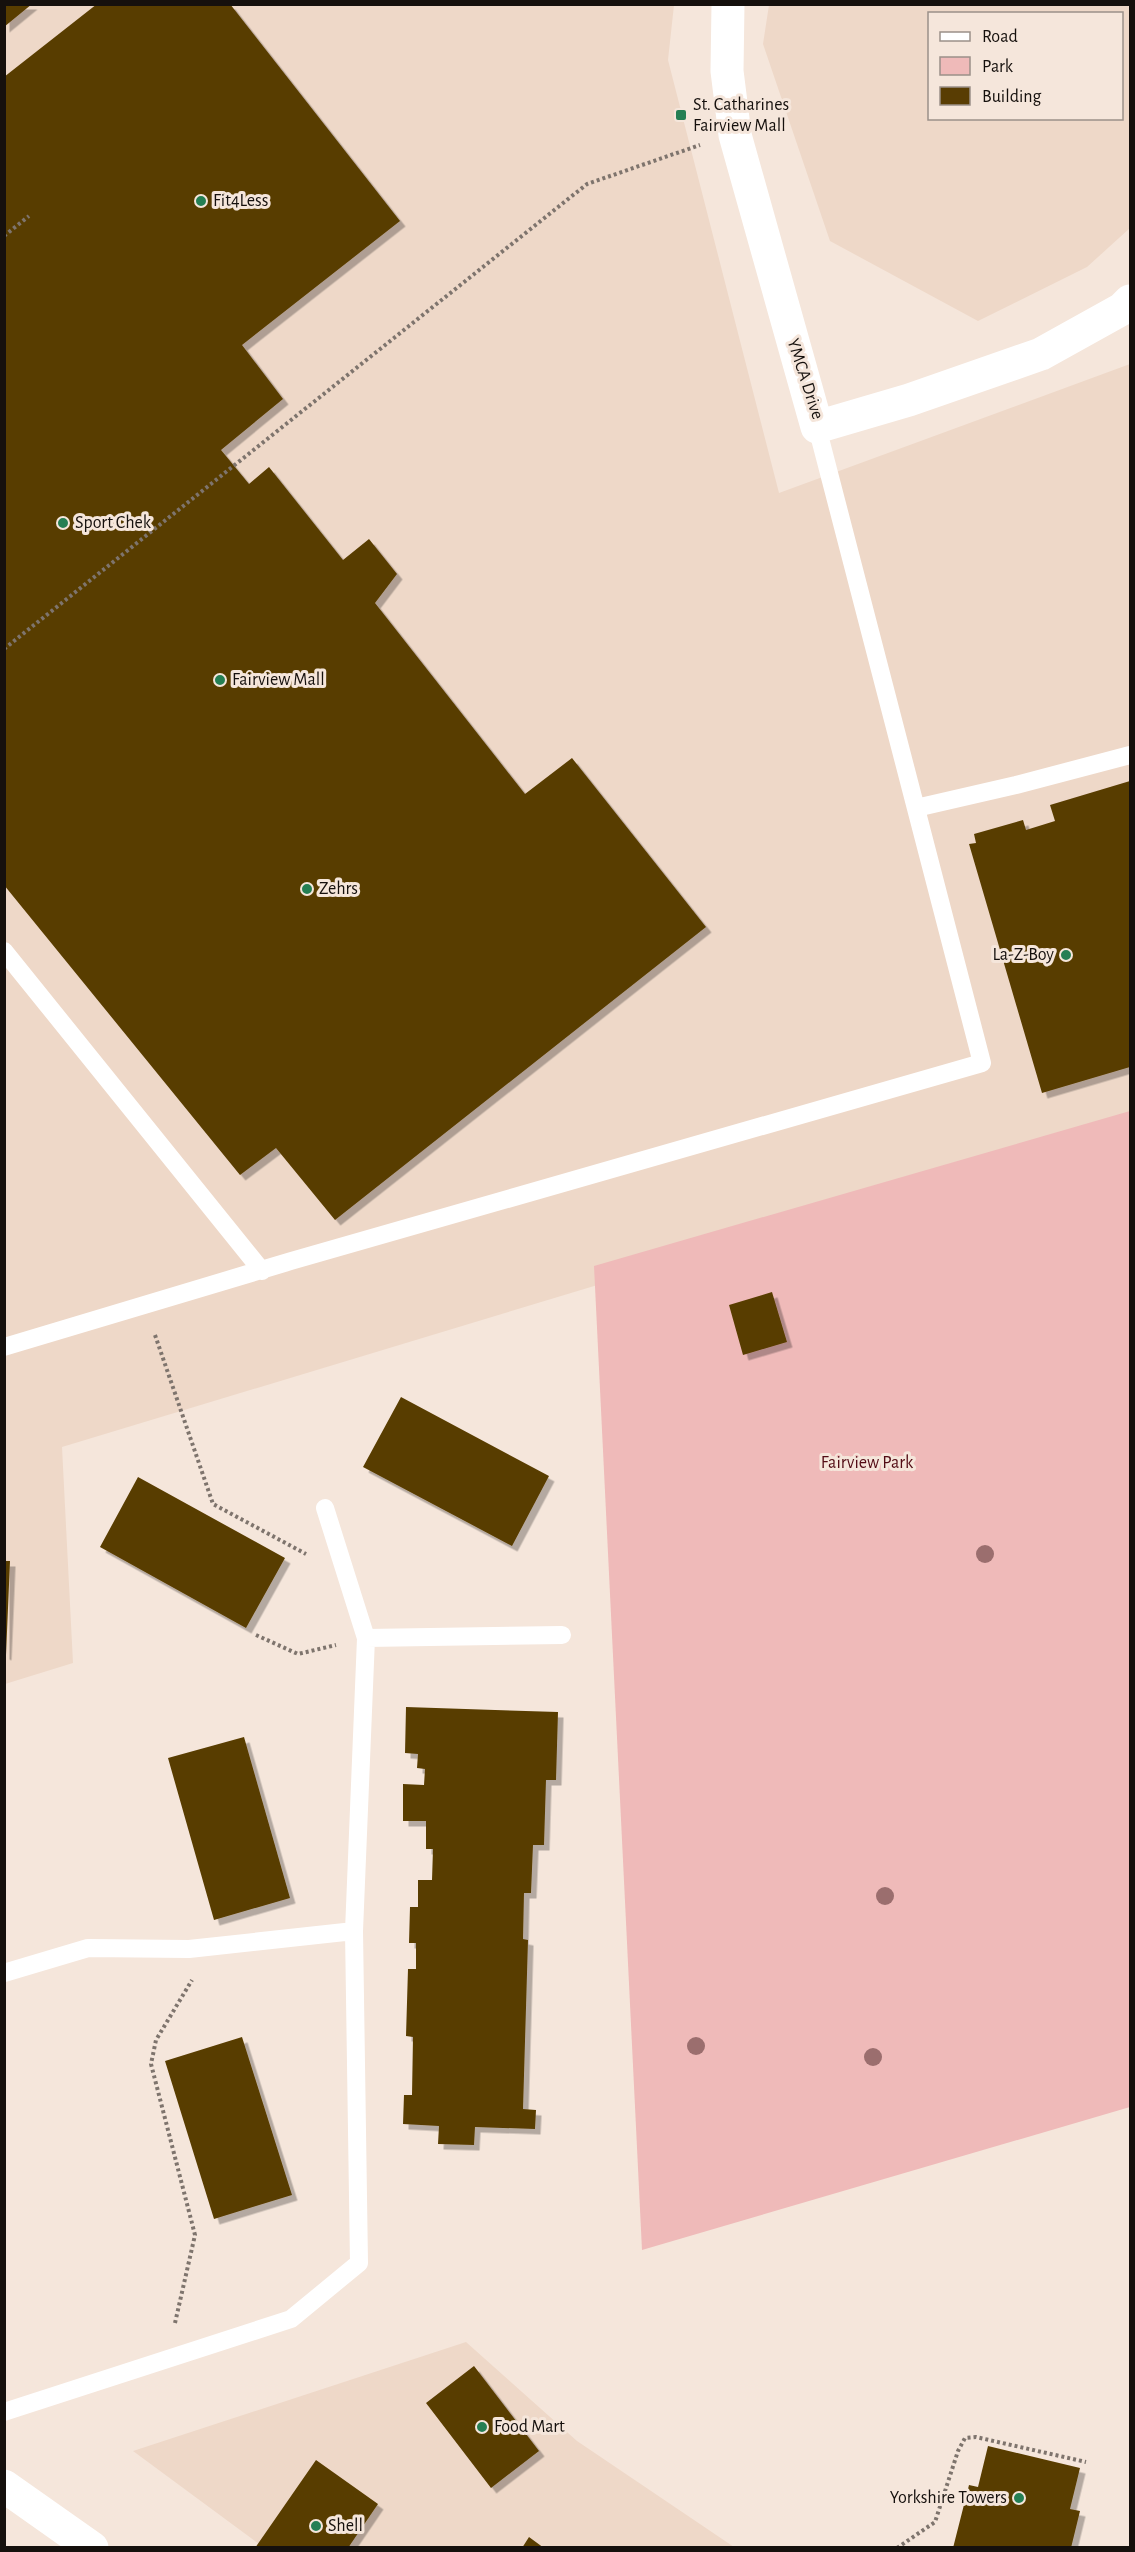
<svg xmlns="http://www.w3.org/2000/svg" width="1135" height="2552" viewBox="0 0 1135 2552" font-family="'Alegreya Sans',sans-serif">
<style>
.built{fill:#eed8c8;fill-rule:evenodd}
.green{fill:#efbab9}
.building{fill:#593d03;filter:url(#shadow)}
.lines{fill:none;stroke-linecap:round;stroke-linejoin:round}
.path{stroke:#7e746d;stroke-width:4;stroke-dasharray:3 3;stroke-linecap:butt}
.lane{stroke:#fff;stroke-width:18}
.street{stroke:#fff;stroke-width:33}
.secondary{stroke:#fff;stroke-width:33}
.tree{fill:#9b6e6e}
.poi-dot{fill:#257f54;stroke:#f5e6db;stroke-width:2}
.labels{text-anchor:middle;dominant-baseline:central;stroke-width:6;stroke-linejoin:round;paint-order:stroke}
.poi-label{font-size:18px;fill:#15100d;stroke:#f5e6db;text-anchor:start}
.street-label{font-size:18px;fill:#15100d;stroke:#f5e6db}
.park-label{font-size:18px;fill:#520b14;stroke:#f5e6db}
</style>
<defs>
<filter id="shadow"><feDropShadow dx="5.5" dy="5.5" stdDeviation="0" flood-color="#0004"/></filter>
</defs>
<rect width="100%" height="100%" fill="#f5e6db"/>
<path class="built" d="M5,5h669l-6,55 111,433 351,-129v760l-1068,323 11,216 -68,21z
M769,5h361v223l-43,39 -109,54 -148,-80 -67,-197zM930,14h192v104h-192z
M466,2342l111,99 157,106h-471l-130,-96z"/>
<path class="green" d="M1130,1111v996l-488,143 -48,-984z"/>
<path class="building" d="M4,4h28l-28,23z
M97,4h133l170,217 -158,124 41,54 -62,51 28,34 20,-17 74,93 26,-21 28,35 -22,29 150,191 47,-36 134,169 -371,293 -59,-72 -36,27 -236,-290v-808z
M1130,781v286l-88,26 -73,-249 7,-1 -2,-9 49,-14 3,10 29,-9 -5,-16z
M772,1292l15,50 -44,13 -14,-50z
M401,1397l148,79 -37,70 -149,-79z
M138,1477l147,81 -39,70 -146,-81z
M4,1561h6l-4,94 -2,-1z
M406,1707l152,5 -2,68h-10l-2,65h-11l-2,48h-7l-1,46 5,1 -5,169 13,1 -1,19 -60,-2 -1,18 -36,-1 1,-18 -36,-2 1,-29h8l1,-58 -7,-1 2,-67h8v-26h-7l1,-36h8v-27h14l1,-31h-7v-28h-23v-37l21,1 1,-16 -8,-1 1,-14 -13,-1z
M244,1737l46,161 -76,22 -46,-162z
M242,2037l50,158 -78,24 -49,-158z
M474,2366l65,85 -48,37 -65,-85z
M988,2446l92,22 -10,41 10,2 -9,37h-118l16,-63 9,2z
M316,2460l62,44 -30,44h-93z
M529,2537l15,11h-22z"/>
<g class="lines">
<path class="path" d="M4,236l25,-20
M4,649l583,-465 113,-39
M155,1335l58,169 93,50
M256,1635l42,19 38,-9
M175,2323l20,-88 -44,-171 5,-24 36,-60
M897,2548l38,-26 23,-71 7,-13 11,-1 110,25"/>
<path class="lane" d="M916,808l100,-23 114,-30
M4,951l258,320
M4,1347l287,-86 691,-198 -165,-636
M325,1508l41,130
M4,1973l84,-25 101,1 165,-18
M4,2412l287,-93 68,-56 -5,-332 12,-293 196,-3"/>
<path class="street" d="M728,4l-1,67 8,64 82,292 92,-27 132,-46 81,-45 8,-8"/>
<path class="secondary" d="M4,2486l88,62"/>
</g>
<g class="tree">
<circle cx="985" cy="1554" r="9"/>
<circle cx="885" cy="1896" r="9"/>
<circle cx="696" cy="2046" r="9"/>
<circle cx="873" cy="2057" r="9"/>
</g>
<g class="poi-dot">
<rect x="675" y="109" width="12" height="12" rx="3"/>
<circle cx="201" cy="201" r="6"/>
<circle cx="63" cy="523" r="6"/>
<circle cx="220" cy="680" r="6"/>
<circle cx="307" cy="889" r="6"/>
<circle cx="1066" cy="955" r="6"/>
<circle cx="482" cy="2427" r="6"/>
<circle cx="1019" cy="2498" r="6"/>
<circle cx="316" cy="2526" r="6"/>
</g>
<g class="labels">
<g class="poi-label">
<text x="693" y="105">St. Catharines<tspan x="693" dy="21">Fairview Mall</tspan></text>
<text x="213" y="201">Fit4Less</text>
<text x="75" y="523">Sport Chek</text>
<text x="232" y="680">Fairview Mall</text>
<text x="319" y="889">Zehrs</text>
<text x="1054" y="955" text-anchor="end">La-Z-Boy</text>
<text x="494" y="2427">Food Mart</text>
<text x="1007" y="2498" text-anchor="end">Yorkshire Towers</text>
<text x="328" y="2526">Shell</text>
</g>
<g class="street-label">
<text transform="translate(805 379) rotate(72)">YMCA Drive</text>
</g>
<g class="park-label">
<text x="867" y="1463">Fairview Park</text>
</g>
</g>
<rect width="1135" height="2552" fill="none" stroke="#15100d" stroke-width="12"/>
<rect x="928" y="12" width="195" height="108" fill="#f5e6db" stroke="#9b9089" stroke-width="1.5"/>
<rect x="940" y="32" width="30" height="9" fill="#ffffff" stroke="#9b9089" stroke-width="1.5"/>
<text x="982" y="42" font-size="18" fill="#15100d">Road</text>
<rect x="940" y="57" width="30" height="18" fill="#efbab9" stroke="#9b9089" stroke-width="1.5"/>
<text x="982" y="72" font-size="18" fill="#15100d">Park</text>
<rect x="940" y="87" width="30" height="18" fill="#593d03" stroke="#9b9089" stroke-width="1.5"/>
<text x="982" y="102" font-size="18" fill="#15100d">Building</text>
</svg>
